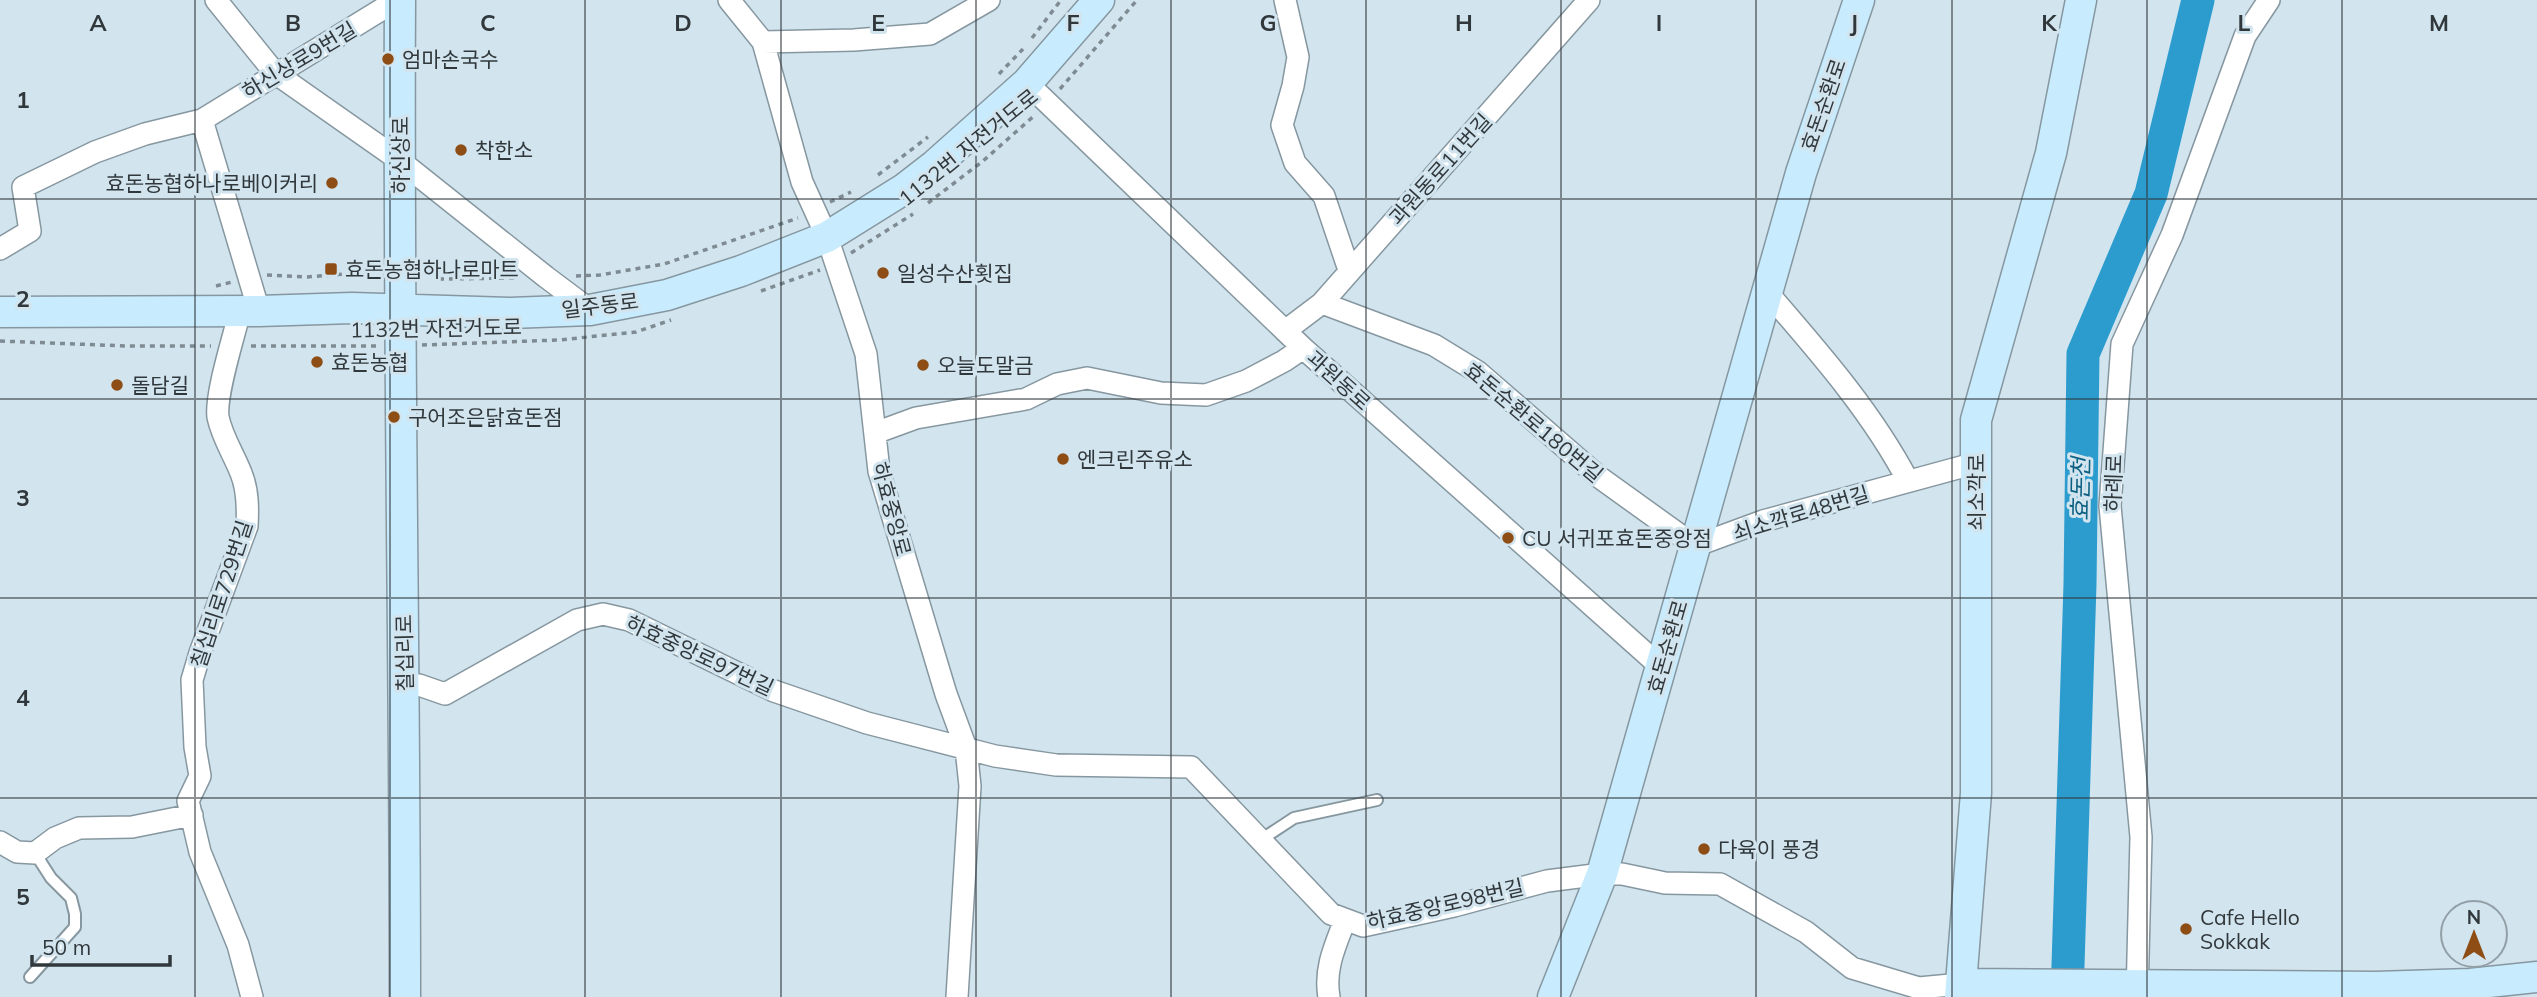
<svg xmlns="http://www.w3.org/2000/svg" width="2537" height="997" viewBox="0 0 2537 997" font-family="Mulish,'Noto Sans KR',sans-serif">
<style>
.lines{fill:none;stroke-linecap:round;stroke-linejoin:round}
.river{stroke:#2c9cce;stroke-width:33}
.lane-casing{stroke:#8697a0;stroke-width:14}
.street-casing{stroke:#8697a0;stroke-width:24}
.secondary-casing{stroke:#8697a0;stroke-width:33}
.path{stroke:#7f8b92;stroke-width:3.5;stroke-dasharray:5 5;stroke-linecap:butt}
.lane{stroke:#fff;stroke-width:10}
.street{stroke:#fff;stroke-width:21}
.secondary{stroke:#c8ecfe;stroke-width:30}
.grid{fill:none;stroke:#31383c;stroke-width:2;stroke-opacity:0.55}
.poi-dot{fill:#8d4d14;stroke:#d2e4ee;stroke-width:2.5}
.labels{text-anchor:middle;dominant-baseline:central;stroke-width:6;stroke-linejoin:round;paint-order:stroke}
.poi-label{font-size:21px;fill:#31383c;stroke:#d2e4ee;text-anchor:start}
.street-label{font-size:21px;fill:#31383c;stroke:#d2e4ee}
.water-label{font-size:23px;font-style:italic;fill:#0c6082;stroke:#d2e4ee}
.grid-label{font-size:23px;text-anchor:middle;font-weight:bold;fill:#31383c;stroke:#d2e4ee;stroke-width:6;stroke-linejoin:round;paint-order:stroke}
</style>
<rect width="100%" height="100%" fill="#d2e4ee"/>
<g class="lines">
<path class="river" d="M2067,997l13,-413 3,-230 68,-160 47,-194"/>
<defs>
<path id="lane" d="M1259,841l35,-23 83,-18
M30,977l45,-50v-13l-4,-16 -20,-20 -16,-25"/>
<path id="street" d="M216,0l59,73 124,87 147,117 44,33
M729,0l34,42 39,140 25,55 39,117 13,117 67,223 20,54 4,38 -13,211
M1285,0l13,57 -5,29 -11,39 13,38 29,33 25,74
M763,42l91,-2 76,-6 59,-34
M1027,83l276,265 358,319
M202,120l57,191
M0,249l30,-18 -7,-44 72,-35 50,-18 57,-14 195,-120
M1767,292c51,59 105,120 141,189
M1322,303l112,42 44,27 121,105 96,69 68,-25 213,-58
M240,311c-6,25 -25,84 -22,106 4,20 16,38 23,56 7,17 7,35 6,53l-47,127 -8,27 3,67 5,29 -12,25 12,51 38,93 14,52
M1285,331l37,-28 267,-303
M875,433l41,-15 110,-19 31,-15 30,-6 74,15 45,2 40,-14 38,-20 19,-13
M405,684l14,1 26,9 132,-74 26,-6 26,6 145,71 93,32 128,33 61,9 135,2 140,147 32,12 91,-20 93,-25 55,-7h20l43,9 55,1 86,48 46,36 67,20 42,-4
M0,842l17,10 18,1 20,-15 24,-10 53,-1 60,-12
M1329,997c-5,-28 6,-51 16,-77
M2137,997l4,-160 -31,-331 12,-162 50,-109 73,-199 24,-36"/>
<path id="secondary" d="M400,0c-2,332 5,665 5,997
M0,312l259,-1 93,-3 158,5 80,-3 77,-15 74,-24 86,-34 77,-48 31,-24 92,-82 72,-83
M1961,984l415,3 94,-3 67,-7
M1553,997l49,-123 199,-701 58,-173
M1960,997l16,-204v-373l75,-267 30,-153"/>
</defs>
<use href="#lane" class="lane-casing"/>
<use href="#street" class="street-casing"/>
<use href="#secondary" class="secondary-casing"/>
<path class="path" d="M1032,38l29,-38
M999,74l24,-25
M1060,89l77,-89
M878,175l50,-38
M830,202l21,-10
M928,203l55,-42 52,-46
M851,253l62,-39
M424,265l17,14 75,-1
M267,275l40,2 50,-4 21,-12
M576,276l24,-1 64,-11 134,-46
M216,286l16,-4
M761,291l59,-21
M0,341l126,5h85
M422,345l137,-5 77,-8 35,-12
M251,346h128"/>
<use href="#lane" class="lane"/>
<use href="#street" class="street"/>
<use href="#secondary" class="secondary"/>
</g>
<path class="grid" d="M195,0v997M390,0v997M585,0v997M781,0v997M976,0v997M1171,0v997M1366,0v997M1561,0v997M1756,0v997M1952,0v997M2147,0v997M2342,0v997M0,199h2537M0,399h2537M0,598h2537M0,798h2537"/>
<g class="poi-dot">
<circle cx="388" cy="59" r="7"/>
<circle cx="461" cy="150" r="7"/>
<circle cx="332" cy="183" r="7"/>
<rect x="324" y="262" width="14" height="14" rx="3.5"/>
<circle cx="883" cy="273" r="7"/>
<circle cx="317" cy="362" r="7"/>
<circle cx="923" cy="365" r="7"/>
<circle cx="117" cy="385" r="7"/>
<circle cx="394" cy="417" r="7"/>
<circle cx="1063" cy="459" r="7"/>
<circle cx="1508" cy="538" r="7"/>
<circle cx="1704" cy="849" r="7"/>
<circle cx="2186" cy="929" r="7"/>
</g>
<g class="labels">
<g class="poi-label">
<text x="402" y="59">엄마손국수</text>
<text x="475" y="150">착한소</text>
<text x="318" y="183" text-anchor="end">효돈농협하나로베이커리</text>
<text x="345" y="269">효돈농협하나로마트</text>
<text x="897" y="273">일성수산횟집</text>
<text x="331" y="362">효돈농협</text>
<text x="937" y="365">오늘도말금</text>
<text x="131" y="385">돌담길</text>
<text x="408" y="417">구어조은닭효돈점</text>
<text x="1077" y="459">엔크린주유소</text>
<text x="1522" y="538">CU 서귀포효돈중앙점</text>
<text x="1718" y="849">다육이 풍경</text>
<text x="2200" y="917">Cafe Hello<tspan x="2200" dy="24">Sokkak</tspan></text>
</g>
<g class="street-label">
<text transform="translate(299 60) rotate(-31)">하신상로9번길</text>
<text transform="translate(1823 105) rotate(-71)">효돈순환로</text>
<text transform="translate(968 147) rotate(-39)">1132번 자전거도로</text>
<text transform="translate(400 155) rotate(-90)">하신상로</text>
<text transform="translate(1440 169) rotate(-48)">과원동로11번길</text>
<text transform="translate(600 305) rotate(-7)">일주동로</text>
<text transform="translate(436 328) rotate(-1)">1132번 자전거도로</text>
<text transform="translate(1339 380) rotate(42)">과원동로</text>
<text transform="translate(1534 422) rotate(40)">효돈순환로180번길</text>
<text transform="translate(2113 483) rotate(-88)">하례로</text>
<text transform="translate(1976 492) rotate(-90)">쇠소깍로</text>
<text transform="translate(892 509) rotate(75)">하효중앙로</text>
<text transform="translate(1801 513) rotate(-17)">쇠소깍로48번길</text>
<text transform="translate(221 594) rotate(-72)">칠십리로729번길</text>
<text transform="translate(1667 647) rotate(-74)">효돈순환로</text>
<text transform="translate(404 653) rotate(-91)">칠십리로</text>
<text transform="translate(700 655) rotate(25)">하효중앙로97번길</text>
<text transform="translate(1445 904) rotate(-13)">하효중앙로98번길</text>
</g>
<g class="water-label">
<text transform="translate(2080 489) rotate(-89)">효돈천</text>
</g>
</g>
<g class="grid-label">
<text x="98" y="31">A</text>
<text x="293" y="31">B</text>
<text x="488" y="31">C</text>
<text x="683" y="31">D</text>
<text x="878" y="31">E</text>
<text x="1073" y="31">F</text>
<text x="1268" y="31">G</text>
<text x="1464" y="31">H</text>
<text x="1659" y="31">I</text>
<text x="1854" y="31">J</text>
<text x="2049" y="31">K</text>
<text x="2244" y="31">L</text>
<text x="2439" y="31">M</text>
<text x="23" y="108">1</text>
<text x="23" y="307">2</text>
<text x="23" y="506">3</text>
<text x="23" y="706">4</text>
<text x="23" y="905">5</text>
</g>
<g transform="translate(2474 934)"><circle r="33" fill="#d2e4ee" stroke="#929fa7" stroke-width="2"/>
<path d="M0-5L12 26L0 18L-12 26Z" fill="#8d4d14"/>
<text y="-10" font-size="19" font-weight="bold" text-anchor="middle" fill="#31383c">N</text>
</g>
<path d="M32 955v10h138v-10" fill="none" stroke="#31383c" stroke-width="3.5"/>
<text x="42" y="955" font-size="21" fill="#31383c" stroke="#d2e4ee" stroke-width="5" paint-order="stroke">50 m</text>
</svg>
